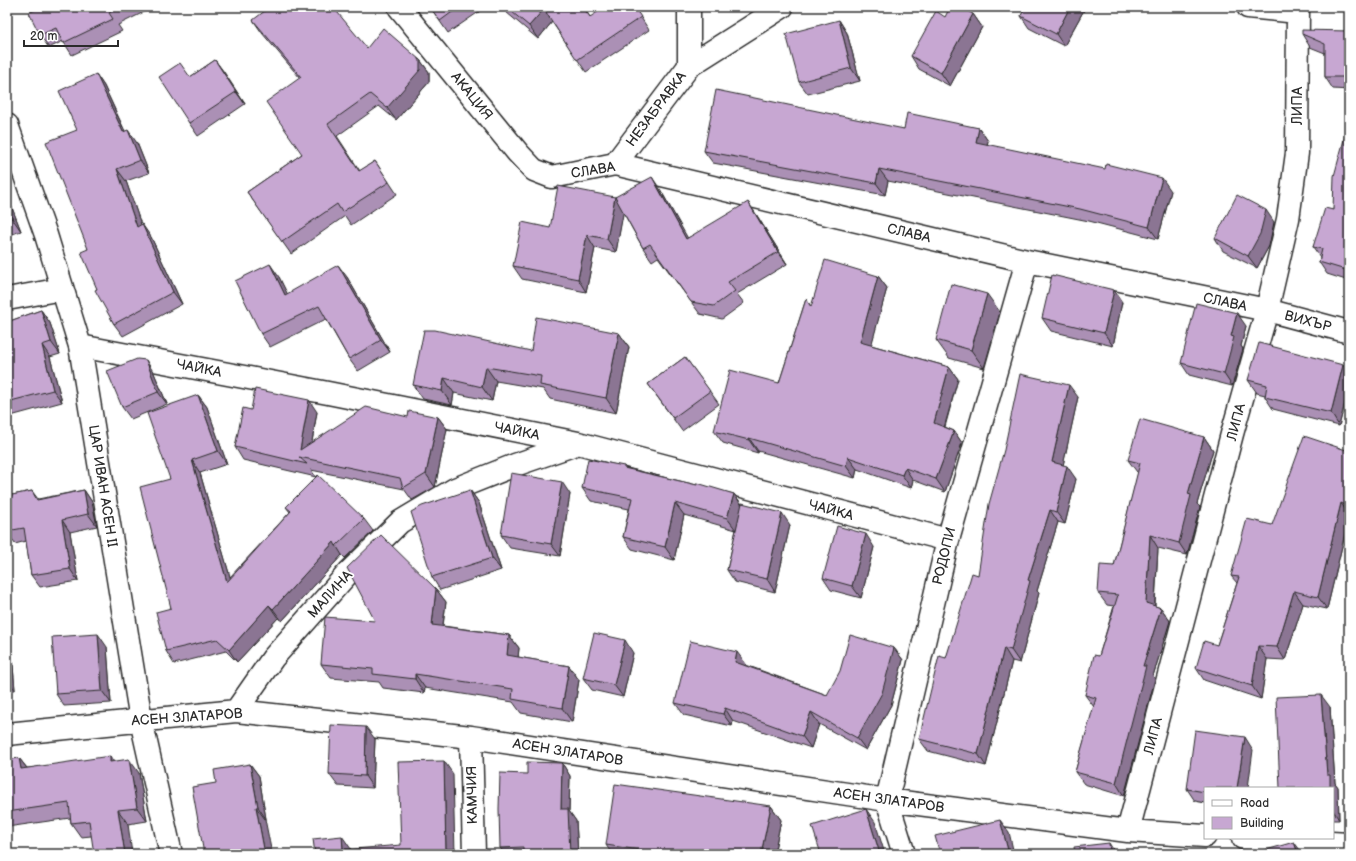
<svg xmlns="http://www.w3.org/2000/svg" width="1356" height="861" viewBox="0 0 1356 861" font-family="'Balsamiq Sans',sans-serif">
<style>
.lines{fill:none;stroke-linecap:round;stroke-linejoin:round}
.minor-casing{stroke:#2b2b2b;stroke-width:25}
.minor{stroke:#fff;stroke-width:22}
.wall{fill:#ab90b5;stroke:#2b2b2b}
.shaded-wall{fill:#8b7593;stroke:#2b2b2b}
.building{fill:#c7a7d2;stroke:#2b2b2b}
.labels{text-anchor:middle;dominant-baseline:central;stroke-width:3.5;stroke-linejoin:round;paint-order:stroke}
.street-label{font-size:14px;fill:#2b2b2b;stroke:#fff}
</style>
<rect width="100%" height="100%" fill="#fff"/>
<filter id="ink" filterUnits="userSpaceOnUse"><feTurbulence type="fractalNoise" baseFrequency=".025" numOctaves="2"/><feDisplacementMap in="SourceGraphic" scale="8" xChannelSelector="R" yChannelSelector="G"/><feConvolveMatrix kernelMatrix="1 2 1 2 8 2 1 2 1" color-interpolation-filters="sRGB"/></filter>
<g filter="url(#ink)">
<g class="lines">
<defs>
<path id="minor" d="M399,7l119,146 16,17 18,7 63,-13 412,97 240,49 82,22
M1248,7l49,5
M689,66v-59
M7,125l39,110 34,111 61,374 30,134
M615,164l74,-98 93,-59
M7,299l55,-10
M80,346l248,47 250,50 370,97
M236,711l37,-53 76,-86 51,-50 55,-33 60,-24 61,-21
M7,734l229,-23 235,26 416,63 241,31 77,5
M471,737l3,117
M1128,831l104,-397 35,-124 21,-91 9,-66 1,-146
M1243,838l106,6
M904,854l-17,-54 61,-260 79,-279"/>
</defs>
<use href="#minor" class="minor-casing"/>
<use href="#minor" class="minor"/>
</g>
<path class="wall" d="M40,7h114l-36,18 4,6 -50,24 -9,-14 -14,7 -9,-13z
M430,7h56l-38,26z
M500,7h84l6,10 44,-10 15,23 -63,42 -34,-50 -14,17z
M1025,7h56l3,3 -20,36 -35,-18 -8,-12z
M973,14l9,13 -32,59 -31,-17 -8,-13z
M253,20l114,28 53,12 9,12v10l-33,38 -17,-14 -42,30 23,35 15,-10 22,33 -46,31 -6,-9 -54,38 -44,-62 55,-38 -2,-76 -38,-45z
M839,20l8,13 13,48 -52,13 -9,-12z
M1349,31v59l-16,-1 -8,-12v-24l-15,-6 -8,-13z
M215,60l30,44 -47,32 -9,-13 1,-46z
M96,74l8,12 21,45 12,12 12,30 -23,8 15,44 10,12 31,67 -59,32 -9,-12 -17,-35 -9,-40 -11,-119z
M1349,125v156l-22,-7 -8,-12 1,-5 -7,-10 20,-37z
M979,128l9,13 -1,4 184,46 -13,48 -69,-18 -201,-40 -3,14 -172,-32 -9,-12 200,-22z
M660,189l27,49 69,-24 31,50 -50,30 7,9 -22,16 -22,-5 -42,-57 -6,4 -9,-13 -20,-36 -7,40 -21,-4 -9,44 -64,-13 -9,-13 37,-38 65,-31z
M7,195l14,36 -14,5z
M1274,222l-5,24 -12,22 -34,-17 -8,-13z
M878,276l9,12 -16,57 78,22 9,12 -13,48 9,4 8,12 -17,49 -32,-12 -2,8 -54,-19 -2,9 -97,-27v2l-35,-10 -9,-12 65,-48 27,-84 5,7z
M279,277l8,17 60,-17 43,75 -32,19 -9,-12 -23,-40 -56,28 -9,-13z
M1122,302l-9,44 -62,-15 -9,-13z
M41,310l9,13 10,31 -10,3 12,45 -55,15v-95z
M1000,312l-16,56 -35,-10 -13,-18z
M1246,326l-5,20 2,3 -11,37 -43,-11 -8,-12z
M619,333l10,14 -13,66 -66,-14 -7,-10 -47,-8 -4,20 -38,-8 -2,12 -29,-6 -10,-14 118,-34z
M685,357l34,47 -37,27 -34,-47z
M1343,365l6,8v14l-10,39 -66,-17 -8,-12v-2l-8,-2 -9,-13z
M154,373l13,31 -36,15 -9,-12z
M198,395l9,12 20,57 -27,9 30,104 60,-65 -4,-5 78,12 9,12 -28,27 -3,-3 -60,66 -4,-3 -41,44 -11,-11 -52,13 -8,-13 5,-43 -1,-129z
M1078,397l-15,68 13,14 -11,45 -7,-2 -21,69 2,2 -19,70 -8,-2 -26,105 -58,-15 -9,-12 27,-81 32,-83z
M251,410l66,2 -5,30 126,-25 9,12 -12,58 -23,13 -8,-11 -93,-19 5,7 -73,-17 -8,-13z
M1204,437l9,13 -16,54 3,3 -13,48 -29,-7 -3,58 6,2 9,13 -17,55 2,3 -31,117 -40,-12 -9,-12 19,-65 -9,-12 14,-39 15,-50 -7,-1 -9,-12 16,-27 24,-93 -1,-1 -9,-12z
M1349,451v66l-22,92 -24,-5 -18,56 -18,-1 -6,40 -57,-19 -8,-12 21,-23 20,-62 -6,-7 41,-51z
M624,466l2,2 108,26 8,10 48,21 -15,67 -40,-10 -8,-12 9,-40 -52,-15 -10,45 -42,-11 -9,-12 6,-28 -38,-8 -9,-13z
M84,490l8,12 5,24 -27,6 8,49 -38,6 -9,-12 -5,-34 -11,3 -8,-12v-36l25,-5 6,8z
M470,490l9,13 22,67 -61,20 -8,-13z
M570,494l-10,62 -50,-8 -9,-13z
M874,547l-13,51 -30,-8 -8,-12z
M436,589l10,13 -3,24 66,9 10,13 -1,9 51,9 10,14 -7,42 -51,-9 -8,-11 -88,-14 -1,5 -41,-5 -4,-6 -48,-4 -10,-14 54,-43z
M7,647l5,7 3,36 -8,1z
M107,647l4,56 -47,3 -8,-12z
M894,648l9,12 -12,45 -25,45 -47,-26 -8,24 -78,-27 -1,5 -48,-11 -9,-12 71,-39v1l81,30z
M633,653l-10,44 -31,-7 -9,-12z
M1330,707l5,76 3,4 1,33h-6v-32z
M375,739l-2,49 -35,-2 -9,-12z
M1253,750l-48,38v15l-10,-2 -8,-12z
M7,754l4,5 8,-1 8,10 86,-6 26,11 8,48 -19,3 -37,12 -10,1 -10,-14 -1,-5 -63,9z
M562,763l8,13 -1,35 7,10 2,33h-73l-5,-6 27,-74z
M250,764l9,12 7,43h-1l-49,-36z
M771,806l10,14 -7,34h-162l-6,-9z"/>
<path class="shaded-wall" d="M1070,7h11l3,3 -20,36 -8,-12z
M544,9l8,13 -14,17 -9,-13z
M973,14l9,13 -32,59 -9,-13z
M839,20l8,13 13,48 -9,-13z
M215,60l9,12 21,32 -9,-12z
M420,60l9,12v10l-33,38 -9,-12z
M1349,68v17l-5,-8z
M96,74l8,12 27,59 -8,-13z
M979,128l9,13 -3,14 -9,-13z
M128,130l9,13 12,30 -9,-13z
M117,169l9,12 20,58 -9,-12z
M879,169l9,12 -3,14 -9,-12z
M652,177l8,12 35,62 -9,-12z
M1162,178l9,13 -13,48 -9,-12z
M7,195l14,36 -9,-13 -5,-13z
M615,197l9,12 -8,43 -9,-13z
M748,202l8,12 31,50 -9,-12z
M1266,210l8,12 -5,24 -12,22 -9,-12z
M142,224l9,13 31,67 -9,-12z
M587,235l8,13 -9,44 -8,-13z
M270,264l9,13 15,30 -9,-12z
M338,265l9,12 43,75 -9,-12z
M878,276l9,12 -18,66 -9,-12z
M1114,290l8,12 -9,44 -9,-13z
M987,294l13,18 -16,56 -13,-18z
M41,310l9,13 10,31 -9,-12z
M1237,313l9,13 -5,20 2,3 -11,37 -8,-12 7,-38z
M619,333l10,14 -13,66 -10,-15z
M42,345l8,12 12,45 -9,-12z
M146,360l8,13 13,31 -9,-12z
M1343,365l6,8v14l-10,39 -8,-13z
M486,367l10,14 -4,20 -10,-14z
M949,367l9,12 -16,56 -8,-12z
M444,378l10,15 -2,12 -10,-14z
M1069,385l9,12 -17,78 -9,-13z
M198,395l9,12 20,57 -9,-13z
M309,400l8,12 -8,47 -9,-9z
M438,417l9,12 -12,58 -9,-13z
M954,431l8,12 -17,49 -9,-13z
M1204,437l9,13 -16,54 3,3 -13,48 -8,-12 9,-49z
M749,438l9,13v2l-9,-13z
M848,457l9,12 -2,9 -9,-12z
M192,460l8,13 35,121 -8,-12z
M1067,466l9,13 -11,45 -9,-12z
M905,468l8,12 -2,8 -9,-13z
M562,482l8,12 -10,62 -9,-12z
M84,490l8,12 5,24 -9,-12z
M470,490l9,13 22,67 -9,-12z
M734,494l9,13 -7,23 -9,-12z
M675,503l9,12 -10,45 -9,-13z
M1341,503l8,12v2l-22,92 -9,-12z
M1050,510l8,12 -21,69 2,2 -19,70 -9,-13 17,-70z
M782,513l8,12 -15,67 -8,-13z
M62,520l8,12 8,49 -8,-12z
M866,534l8,13 -13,51 -9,-12z
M1150,535l8,13 -4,68 -8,-13z
M334,542l8,13 -60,66 -9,-12z
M436,589l10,13 -5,37 -9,-14z
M1294,591l9,13 -18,56 -8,-13z
M269,605l9,13 -41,44 -8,-12z
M1161,608l9,13 -17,55 2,3 -31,117 -8,-13 27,-117z
M98,634l9,13 4,56 -9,-12z
M509,635l10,13 -2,21 -10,-14z
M625,640l8,13 -10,44 -9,-12z
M1258,646l9,13 -6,40 -9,-13z
M7,647l5,7 3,36 -8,-11z
M894,648l9,12 -12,45 -25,45 -9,-12z
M1004,648l8,13 -26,105 -8,-12z
M737,652l9,12 -2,10 -9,-12z
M569,666l10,14 -7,42 -10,-14z
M415,674l10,14 -1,5 -9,-14z
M1321,695l9,12 5,76 3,4 1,33 -6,-10v-22h-3l-3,-13z
M725,708l8,13 -1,5 -9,-12z
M811,712l8,12 -8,24 -9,-12z
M366,727l9,12 -2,49 -8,-12z
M1245,737l8,13 -5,38h-11z
M7,754l8,11 -8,-5z
M110,756l9,14 -9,-8z
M19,758l10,13 -8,-2z
M129,759l10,14 8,48 -10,-13z
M444,761l9,13 2,80h-9z
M562,763l8,13 -1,35 7,10 2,33h-8l-9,-45z
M250,764l9,12 7,43 -8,-12z
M771,806l10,14 -7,34h-13z
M256,807l9,12 7,35h-7z
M866,809l9,13 10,32h-5z
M118,810l10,14 4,30h-7z
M1000,820l9,12 5,22h-5z
M342,836l9,13v5l-8,-4z
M1294,842l9,12h-5z
M1109,843l7,11 -6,-2z"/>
<path class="building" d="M40,7h81l-12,6 4,6 -50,24 -7,-15 -16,7 -11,-22z
M270,7h63l34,41 16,-20 37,32v10l-33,38 -17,-14 -42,30 31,47 16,-10 14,21 -47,30 -5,-8 -55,38 -35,-50 55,-38 -36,-52 35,-25 -48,-57z
M430,7h29l-19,14z
M506,7h77l7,10 15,-10h29l7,10 -64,43 -33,-51 -15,17z
M950,7h10l13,7 -32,59 -30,-17 25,-45 9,6z
M1025,7h45l-14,27 -35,-18z
M839,20l12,48 -52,14 -13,-48z
M1302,30l47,1v37l-5,9h-19v-33l-23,-10z
M215,60l21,32 -47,31 -30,-46 21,-14 10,14z
M96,74l27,58 5,-2 12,30 -23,9 20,58 5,-3 31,68 -59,32 -19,-34 2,-1 -16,-37 7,-3 -42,-107 31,-12 -18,-39z
M716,90l188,39 3,-16 72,15 -3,14 129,27 1,-5 56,14 -13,49 -69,-18 -201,-40 -3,14 -172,-32z
M1348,125h1v146l-30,-9 3,-13 -9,-2 12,-39 8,2 1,-34z
M652,177l34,62 62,-37 30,50 -50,30 7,9 -21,15 -23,-4 -41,-58 -7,4 -28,-51z
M558,186l57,11 -8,42 -20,-4 -9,44 -65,-13 9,-44 28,6z
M1237,195l29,15 -6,24 -12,22 -33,-18z
M7,205l5,13 -5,2z
M825,260l53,16 -18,66 89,25 -15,56 20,8 -18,48 -31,-11 -3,7 -54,-18 -2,9 -97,-28v2l-35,-9 16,-61 49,13 27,-84 5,8z
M270,264l15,31 53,-30 43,75 -32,19 -30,-53 -58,28 -26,-53z
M1052,275l62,15 -10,43 -62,-15z
M951,284l36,10 -16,56 -35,-10z
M1196,303l41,10 -6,23 3,1 -10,37 -43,-11z
M41,310l10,32 -9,3 11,45 -46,12v-80z
M536,317l83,16 -13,65 -66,-13 1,-9 -55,-9 -4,20 -38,-9 -2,13 -29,-6 11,-55h11l96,21z
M1259,343l84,22 -12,48 -66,-16 2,-12 -19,-5z
M685,357l25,34 -37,27 -25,-34z
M137,359l9,1 12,32 -36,15 -15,-36z
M1020,374l49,11 -17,77 15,4 -11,46 -6,-2 -22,70 2,1 -19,69 -7,-2 -26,106 -59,-15 20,-83 7,2 26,-85 6,2 11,-71 15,-54z
M255,389l54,11 -9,50 66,-43 42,10 1,-6 29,6 -12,57 -23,14 -3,-10 -101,-21 8,7 -72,-17 8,-39 8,2z
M198,395l20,56 -26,9 35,122 64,-71 -5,-4 32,-32 46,44 -28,27 -2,-4 -61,67 -4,-4 -40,45 -12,-11 -51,12 -10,-39 15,-4 -31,-121 30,-8 -23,-66z
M1140,419l64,18 -16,57 3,1 -12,48 -29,-8 -4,68 15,5 -18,58h3l-30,117 -41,-11 21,-74 -11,-3 9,-40 5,1 19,-61 -20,-2 2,-28 14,1 26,-103 -12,-3z
M1304,436l45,15v52l-1,3 -7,-3 -23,94 -24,-6 -17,56 -19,-1 -6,40 -56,-18 8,-27 13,4 22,-68 -8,-1 16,-57 25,6z
M588,459l36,7v2l73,17v-2l37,11 -7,24 -52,-15 -10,44 -42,-10 9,-39 -50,-10z
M511,473l51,9 -11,62 -50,-9z
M84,490l4,24 -26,6 8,49 -39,6 -7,-47 -17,3v-35l25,-5 5,9z
M470,490l22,68 -60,19 -21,-65 11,-6z
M742,503l40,10 -15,66 -40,-9z
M837,526l29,8 -14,52 -29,-8z
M381,535l55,54 -4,36 77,10 -2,20 62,11 -7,42 -50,-9 1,-10 -98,-15v5l-42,-5v-5l-52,-5 4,-47 50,4 -28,-53z
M594,633l31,7 -11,45 -31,-7z
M98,634l4,57 -46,3 -4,-57z
M850,635l44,13 -12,45 -25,45 -46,-26 -9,24 -77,-28 -2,6 -48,-11 15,-62 47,11 -2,10 92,33 13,-24z
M1321,695l6,80h3v13h-50l-4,-91z
M331,725l35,2 -1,49 -36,-2z
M1195,730l50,7 -8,51h-32v4l-18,-3z
M110,756v6l19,-3 8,49 -19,2 7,44h-31l-5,-33 -18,2 -2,-20 -62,9v-52l12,-2 2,11z
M444,761l2,93h-131l-2,-15 29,-3 1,14 58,-5 -3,-83z
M527,762l35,1 -1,46h7l2,45h-47v-7l-23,1 -1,-39 1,-36 27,1z
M250,764l8,43h-2l9,47h-61l-12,-67 24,-4 -2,-13z
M615,784l156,22 -10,48h-79l-12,-2v2h-4l-60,-9z
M866,809l14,45h-59l-9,-28z
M1000,820l9,34h-69l-5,-18z
M1294,842l4,12h-48h2z
M1109,843l1,9 12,-2 1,4h-48l-1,-7z"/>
</g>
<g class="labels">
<g class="street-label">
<text transform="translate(472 96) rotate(51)">АКАЦИЯ</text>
<text transform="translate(1297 106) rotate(-90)">ЛИПА</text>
<text transform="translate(656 109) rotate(-53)">НЕЗАБРАВКА</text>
<text transform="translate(593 170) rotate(-9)">СЛАВА</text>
<text transform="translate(909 233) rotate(13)">СЛАВА</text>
<text transform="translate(1225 302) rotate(12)">СЛАВА</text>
<text transform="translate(1308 321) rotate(15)">ВИХЪР</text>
<text transform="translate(199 368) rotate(11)">ЧАЙКА</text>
<text transform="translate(1236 422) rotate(-75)">ЛИПА</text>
<text transform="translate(517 431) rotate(11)">ЧАЙКА</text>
<text transform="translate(103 486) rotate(81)">ЦАР ИВАН АСЕН II</text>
<text transform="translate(831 510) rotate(15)">ЧАЙКА</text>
<text transform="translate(944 556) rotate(-76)">РОДОПИ</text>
<text transform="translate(330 594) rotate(-48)">МАЛИНА</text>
<text transform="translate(187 717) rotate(-4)">АСЕН ЗЛАТАРОВ</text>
<text transform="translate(1153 736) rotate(-75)">ЛИПА</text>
<text transform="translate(568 752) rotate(9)">АСЕН ЗЛАТАРОВ</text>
<text transform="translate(472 795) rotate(-91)">КАМЧИЯ</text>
<text transform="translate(889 800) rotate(8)">АСЕН ЗЛАТАРОВ</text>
</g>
</g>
<rect width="1356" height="861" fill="none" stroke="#fff" stroke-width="24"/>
<rect x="12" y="12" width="1332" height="837" fill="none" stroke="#2b2b2b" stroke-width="1.5" filter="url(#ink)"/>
<rect x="1204" y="787" width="130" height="52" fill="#ffffff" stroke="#aaaaaa"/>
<rect x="1212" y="800" width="20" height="6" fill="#ffffff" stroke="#aaaaaa"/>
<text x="1240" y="807" font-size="12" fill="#2b2b2b">Road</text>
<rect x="1212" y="817" width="20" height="12" fill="#c7a7d2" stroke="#aaaaaa"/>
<text x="1240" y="827" font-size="12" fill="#2b2b2b">Building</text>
<path d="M24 40v6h94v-6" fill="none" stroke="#2b2b2b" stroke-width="2"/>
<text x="30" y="40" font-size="12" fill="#2b2b2b" stroke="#ffffff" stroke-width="3" paint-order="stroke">20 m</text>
</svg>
